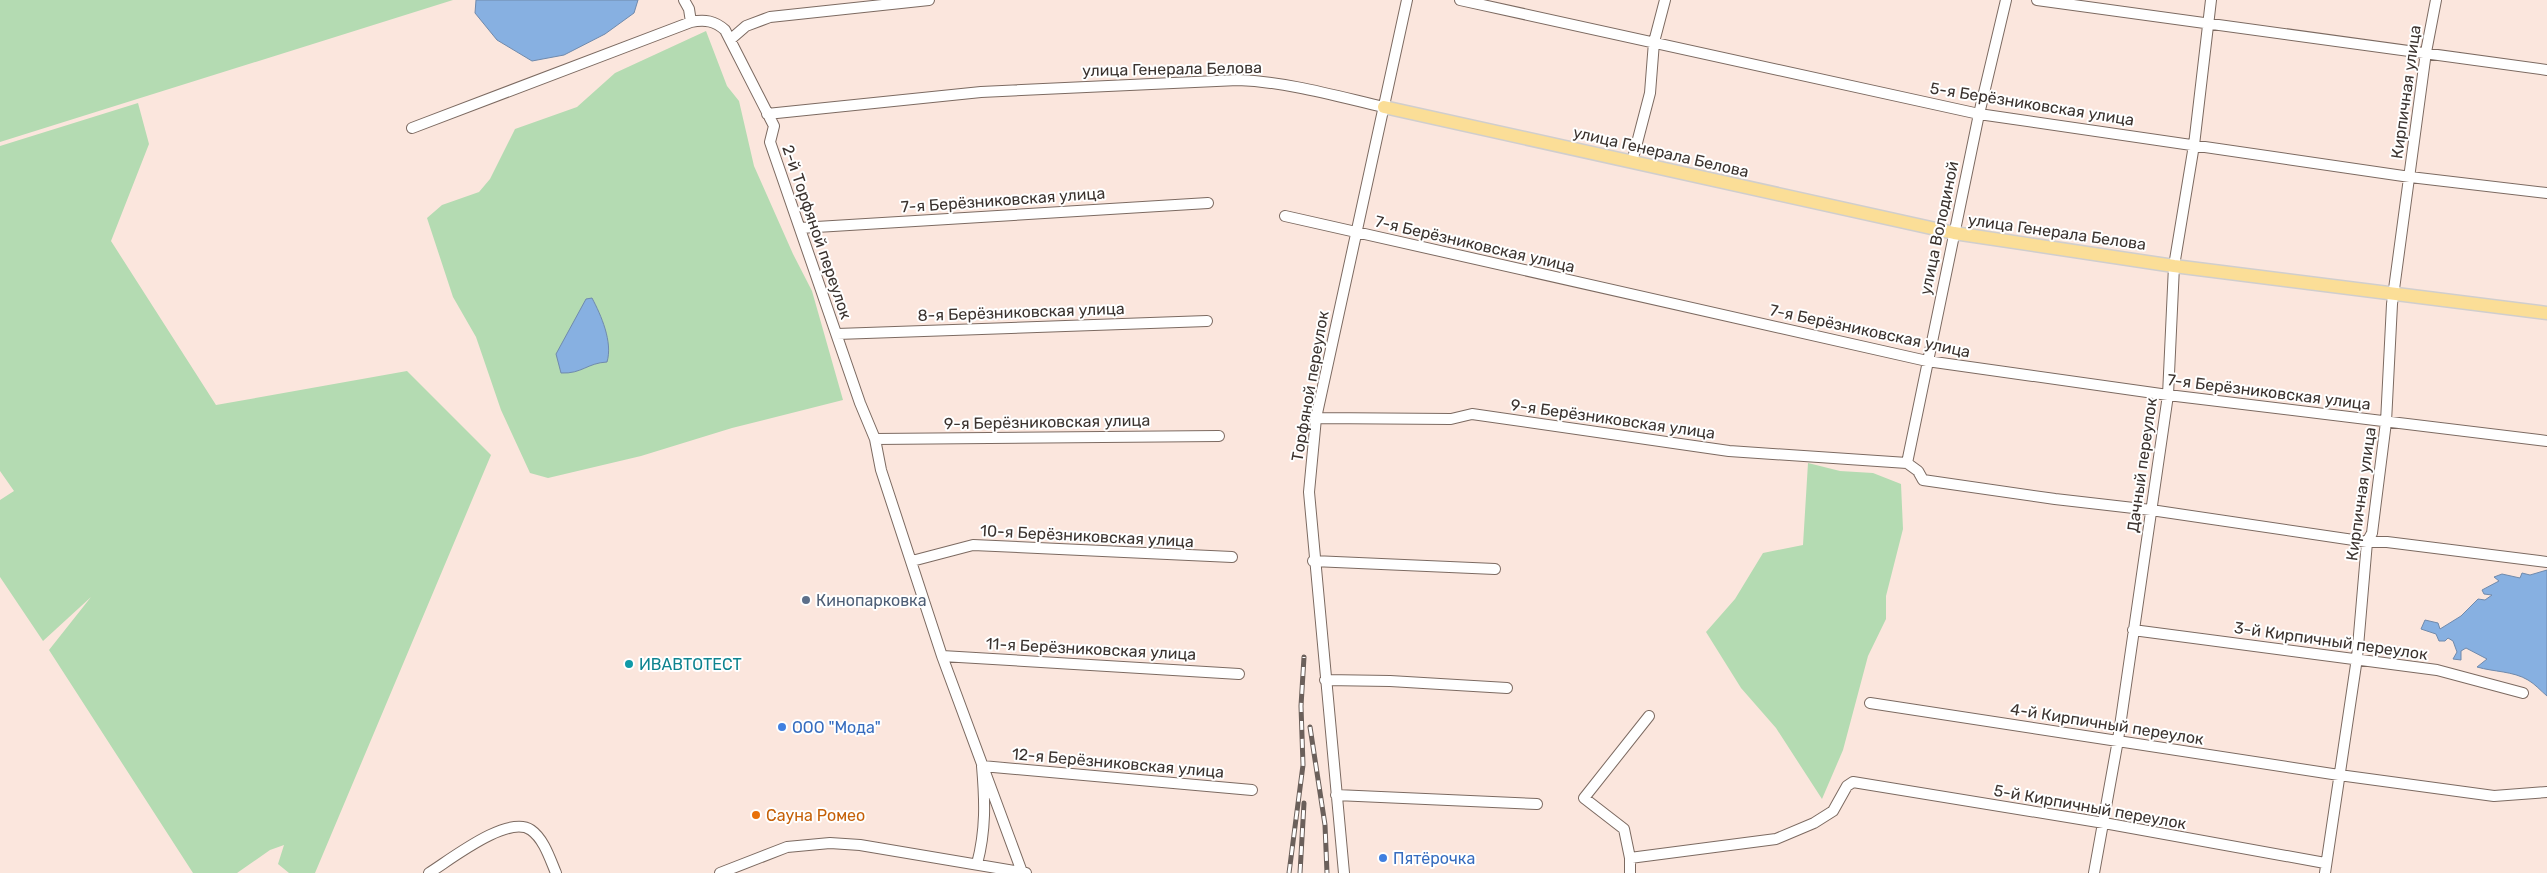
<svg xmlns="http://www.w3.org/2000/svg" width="2547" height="873" viewBox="0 0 2547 873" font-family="Rubik,sans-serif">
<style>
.green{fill:#b4dbb2}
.water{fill:#87b0e1;stroke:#708aac}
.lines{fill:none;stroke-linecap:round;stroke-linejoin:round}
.minor-casing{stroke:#7c6a61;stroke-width:12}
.major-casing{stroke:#d0cecd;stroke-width:15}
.minor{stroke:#fff;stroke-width:10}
.major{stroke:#fbde97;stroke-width:12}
.rail-casing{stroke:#6b605b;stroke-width:5}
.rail{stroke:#fff;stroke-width:3;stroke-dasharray:9;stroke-linecap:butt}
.service-dot{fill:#5c6f8a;stroke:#fff;stroke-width:2}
.culture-dot{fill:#0f9aa8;stroke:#fff;stroke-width:2}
.shop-dot{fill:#3f7fe0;stroke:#fff;stroke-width:2}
.food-dot{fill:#e8710a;stroke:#fff;stroke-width:2}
.labels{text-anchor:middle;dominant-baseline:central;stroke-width:4;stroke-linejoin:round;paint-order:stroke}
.street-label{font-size:16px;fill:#3b332f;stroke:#fff}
.service-label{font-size:16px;fill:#4e5e75;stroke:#fff;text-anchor:start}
.culture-label{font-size:16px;fill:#0d838f;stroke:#fff;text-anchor:start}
.shop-label{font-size:16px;fill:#366cbe;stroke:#fff;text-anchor:start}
.food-label{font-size:16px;fill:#c56008;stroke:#fff;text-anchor:start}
</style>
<rect width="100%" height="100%" fill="#fbe6dd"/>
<path class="green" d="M0,0h453l-453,142z
M706,31l21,55 12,15 15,65 39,88 19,37 31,109 -111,28 -91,28 -93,22 -18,-5 -29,-63 -25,-73 -23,-40 -26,-79 15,-13 37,-13 11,-13 25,-50 62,-22 38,-34z
M138,103l11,41 -38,97 105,164 191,-34 84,84 -176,418h-26l-11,-9 6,-19 -14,5 -33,23h-44l-144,-223 42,-53 -48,44 -43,-64v-77l14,-9 -14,-20v-325z
M1808,463l32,8 33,2 28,11 2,45 -17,67v23l-18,37 -25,94 -21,49 -46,-71 -35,-40 -35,-56 29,-33 28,-46 40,-8z"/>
<path class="water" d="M476,0h162l-4,13 -29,21 -41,21 -32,6 -35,-21 -22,-27z
M592,298c9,17 21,44 15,64 -20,1 -25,12 -46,11l-5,-19 30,-55z
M2547,570v126c-6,-5 -12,-12 -19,-16 -15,-9 -34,-8 -51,-13l10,-8 -21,-11 -5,3v9l-8,-1 4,-7 -4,-11 -5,-3 -3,3h-6l-3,-7 -15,-5 4,-9 13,3 2,6 21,-13 17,-17 7,1 7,-5 -8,-1 -2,-4 17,-9 -5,-4 8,-3 18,4 2,-5 8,2z"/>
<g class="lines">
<defs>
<path id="minor" d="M684,0l5,9 2,13
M1460,0l519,114 431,63 137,16
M2037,0l510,70
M731,39l15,-13 24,-9 159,-17
M767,114l214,-22 257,-12c50,2 98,16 146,27
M412,128l279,-106c14,-3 24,-1 34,8l49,96 -4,16 90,261 15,36 6,31 61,186 80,216
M1632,162l18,-69 4,-51 11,-42
M1285,216l642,145 241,34 379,46
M800,228l408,-25
M837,334l370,-13
M1316,418l135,1 21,-5 257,37 178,12
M875,439l344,-3
M1907,463l11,8 5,9 132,19 96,11 216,32h20l160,20
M1907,463l72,-349 27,-114
M912,561l61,-16 259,12
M1313,561l182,8
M2133,630l304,40 86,23
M942,656l297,18
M1325,680l65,1 117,7
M1870,703l469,72 155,21 53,-4
M1336,795l201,9
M1630,858l146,-19 38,-16 19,-12 14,-25 6,-4 251,41 221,40
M977,864c9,-34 8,-63 5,-98l270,24
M429,873c21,-13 79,-59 102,-43 13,9 19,29 25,43
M720,873l67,-26 43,-4 30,2 166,28
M1344,873l-35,-381 7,-74 91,-418
M1630,873v-15l-6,-29 -40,-31 65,-82
M2094,873l24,-133 50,-345 6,-129 20,-121 17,-145
M2325,873l32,-215 10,-116 5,-9 14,-111 6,-118 34,-252 10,-52"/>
<path id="major" d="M1384,107l570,126 220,33 373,47"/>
</defs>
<use href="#minor" class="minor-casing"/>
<use href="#major" class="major-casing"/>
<use href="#minor" class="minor"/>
<use href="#major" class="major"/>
<defs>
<path id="rail" d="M1310,727l15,98 2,48
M1289,873l14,-108 -2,-59 3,-49
M1300,873l4,-70"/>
</defs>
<use href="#rail" class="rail-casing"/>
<use href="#rail" class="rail"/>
</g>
<circle class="service-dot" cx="806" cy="600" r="5"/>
<circle class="culture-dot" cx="629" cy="664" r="5"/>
<g class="shop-dot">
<circle cx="782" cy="727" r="5"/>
<circle cx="1383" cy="858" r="5"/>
</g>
<circle class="food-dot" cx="756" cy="815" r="5"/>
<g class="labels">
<g class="street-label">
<text transform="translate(1172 69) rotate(-1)">улица Генерала Белова</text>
<text transform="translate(2406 92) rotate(-82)">Кирпичная улица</text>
<text transform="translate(2032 104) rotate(9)">5-я Берёзниковская улица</text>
<text transform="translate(1661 152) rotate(13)">улица Генерала Белова</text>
<text transform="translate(1003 200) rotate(-4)">7-я Берёзниковская улица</text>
<text transform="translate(1939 228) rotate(-78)">улица Володиной</text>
<text transform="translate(817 232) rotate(71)">2-й Торфяной переулок</text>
<text transform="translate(2057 232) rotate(8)">улица Генерала Белова</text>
<text transform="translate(1475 244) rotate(13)">7-я Берёзниковская улица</text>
<text transform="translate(1021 312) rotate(-2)">8-я Берёзниковская улица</text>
<text transform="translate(1870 331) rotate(12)">7-я Берёзниковская улица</text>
<text transform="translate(1310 386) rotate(-80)">Торфяной переулок</text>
<text transform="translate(2269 392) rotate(7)">7-я Берёзниковская улица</text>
<text transform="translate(1613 419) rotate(8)">9-я Берёзниковская улица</text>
<text transform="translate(1047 422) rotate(-1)">9-я Берёзниковская улица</text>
<text transform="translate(2142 465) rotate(-82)">Дачный переулок</text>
<text transform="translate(2361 494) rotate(-82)">Кирпичная улица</text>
<text transform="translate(1087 536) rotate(3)">10-я Берёзниковская улица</text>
<text transform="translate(2331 641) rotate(8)">3-й Кирпичный переулок</text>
<text transform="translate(1091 649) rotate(3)">11-я Берёзниковская улица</text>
<text transform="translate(2107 724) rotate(9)">4-й Кирпичный переулок</text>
<text transform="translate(1118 763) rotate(5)">12-я Берёзниковская улица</text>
<text transform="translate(2090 807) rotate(10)">5-й Кирпичный переулок</text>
</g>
<g class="service-label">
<text x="816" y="600">Кинопарковка</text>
</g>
<g class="culture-label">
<text x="639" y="664">ИВАВТОТЕСТ</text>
</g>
<g class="shop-label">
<text x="792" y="727">ООО "Мода"</text>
<text x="1393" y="858">Пятёрочка</text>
</g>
<g class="food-label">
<text x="766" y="815">Сауна Ромео</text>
</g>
</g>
</svg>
